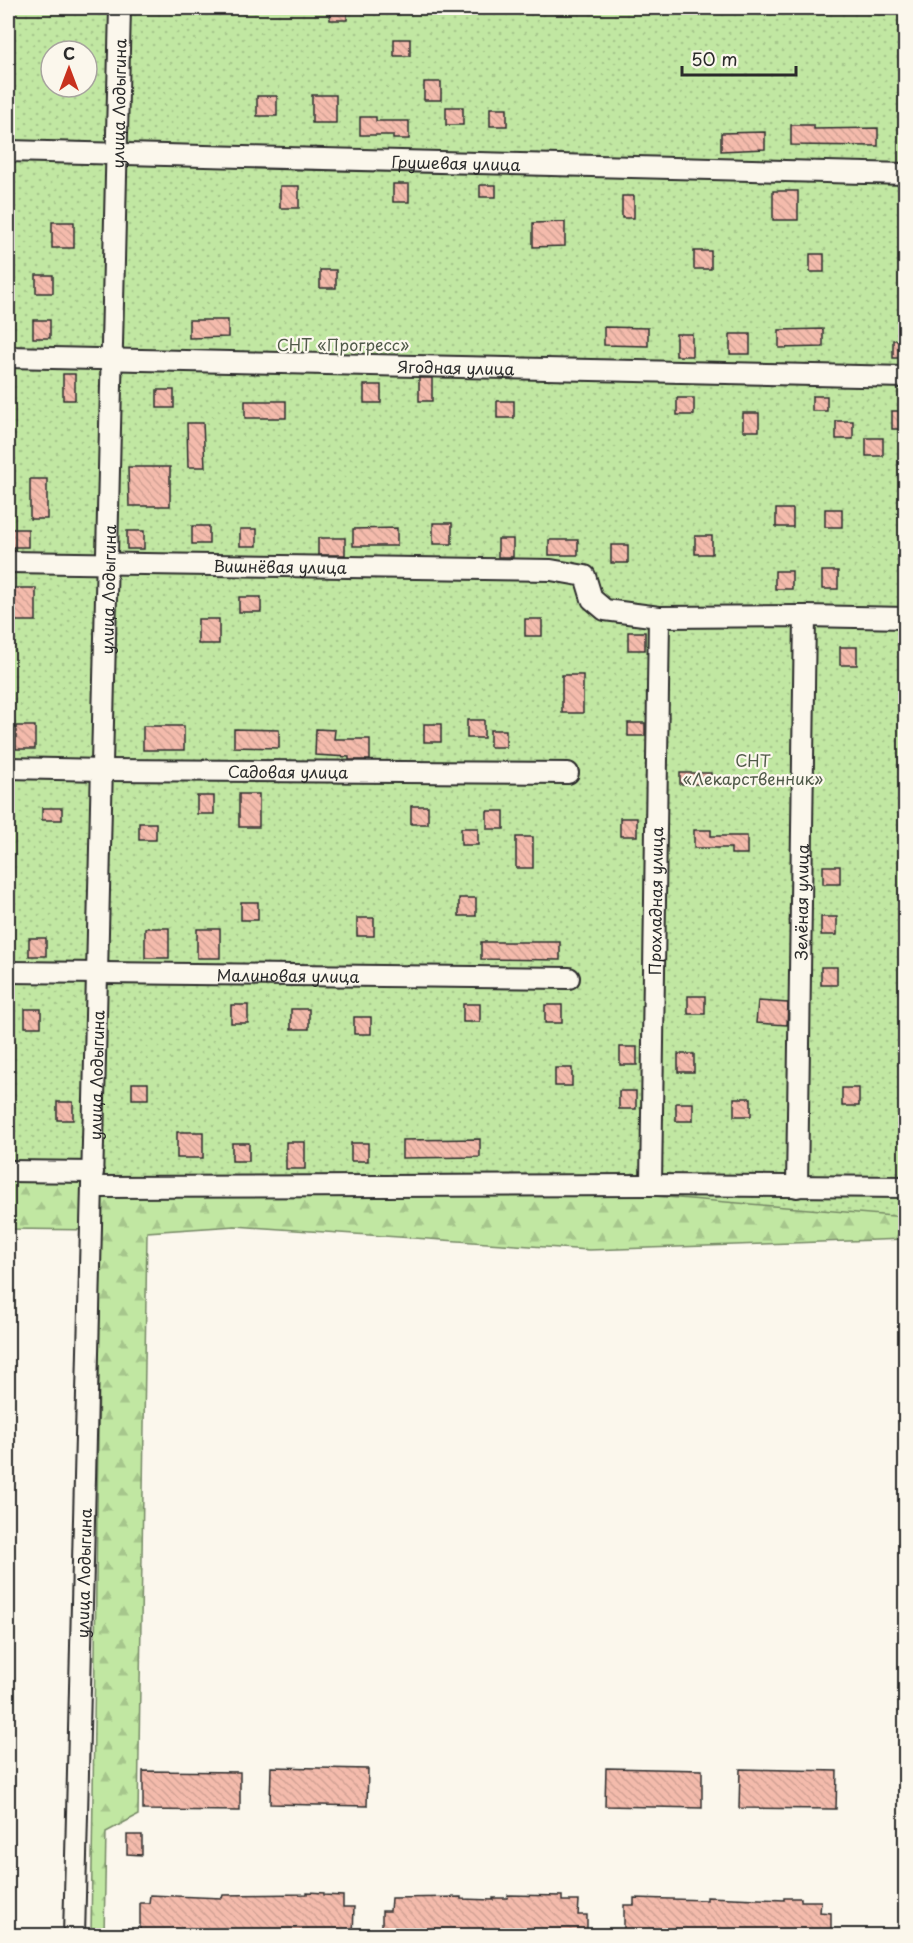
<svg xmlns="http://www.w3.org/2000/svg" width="913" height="1943" viewBox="0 0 913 1943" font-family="'Playpen Sans',sans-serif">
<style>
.forest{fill:url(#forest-firs);stroke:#768966;stroke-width:1.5}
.garden{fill:url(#garden-dots);stroke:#768966;stroke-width:1.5;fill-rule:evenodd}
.building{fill:url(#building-back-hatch);stroke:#2b2b2b;stroke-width:1.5}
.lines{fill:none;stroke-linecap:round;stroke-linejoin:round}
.minor-casing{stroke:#2b2b2b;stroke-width:24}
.minor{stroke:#fbf7ec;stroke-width:20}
.labels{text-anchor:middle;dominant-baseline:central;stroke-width:4.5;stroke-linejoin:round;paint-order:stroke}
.street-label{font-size:16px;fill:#2b2b2b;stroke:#fbf7ec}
.park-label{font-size:16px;fill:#505a49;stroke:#fbf7ec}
</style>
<defs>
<pattern id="forest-firs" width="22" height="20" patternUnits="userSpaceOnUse" patternTransform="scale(1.5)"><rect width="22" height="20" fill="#c1e7a2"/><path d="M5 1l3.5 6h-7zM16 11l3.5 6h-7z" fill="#a6c68c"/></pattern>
<pattern id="garden-dots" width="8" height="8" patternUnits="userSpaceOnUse" patternTransform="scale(1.5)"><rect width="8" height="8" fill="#c1e7a2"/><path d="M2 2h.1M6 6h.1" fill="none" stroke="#a6c68c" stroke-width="1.8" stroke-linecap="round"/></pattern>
<pattern id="building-back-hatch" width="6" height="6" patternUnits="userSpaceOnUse" patternTransform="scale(1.5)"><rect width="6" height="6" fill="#f4bbac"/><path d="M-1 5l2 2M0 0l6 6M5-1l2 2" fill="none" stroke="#d1a194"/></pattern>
</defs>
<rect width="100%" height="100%" fill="#fbf7ec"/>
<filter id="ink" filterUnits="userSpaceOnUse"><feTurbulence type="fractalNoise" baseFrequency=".0167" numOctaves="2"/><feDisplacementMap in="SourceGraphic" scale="12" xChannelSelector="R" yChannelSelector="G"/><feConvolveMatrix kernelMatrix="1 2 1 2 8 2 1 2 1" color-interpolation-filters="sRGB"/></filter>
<g filter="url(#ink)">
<path class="forest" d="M905,1171v68l-316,11 -354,-24 -88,6 -9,583 -32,17 -2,103h-13l10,-705 -93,-1v-56z"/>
<path class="garden" d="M8,8h897v1209l-275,-23 -622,-13zM51,51h36v36h-36z"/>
<path class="building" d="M330,8h17v12h-17z
M394,39h16v17h-16z
M424,82h17v18h-17z
M312,95h24v28h-24z
M257,96h20v20h-20z
M446,107h17v18h-17z
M490,108h17v18h-17z
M360,117h16v4h33v18h-16v-4h-33z
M791,125h23v4l64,-1v18l-87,-1z
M765,132v17l-44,2v-18z
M393,184h16v18h-16z
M480,185h16v12h-16z
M280,186h19v22h-19z
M773,191h25v29h-25z
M622,196h12v22h-12z
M52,222h22v26h-22z
M565,222v24l-32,1v-24z
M694,251h17v18h-17z
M810,254h14v18h-14z
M320,270h16v18h-16z
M36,275h17v18h-17z
M33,320h17v18h-17z
M189,320h39v17l-39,1z
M604,327l44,1v18l-44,-1z
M823,329v18l-44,1v-18z
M676,334h16v22h-16z
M730,334h20v20h-20z
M893,340h13v18h-13z
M63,374h12v26h-12z
M419,378h13v23h-13z
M364,385h17v18h-17z
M157,390h17v18h-17z
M812,396h15v15h-15z
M677,398h17v17h-17z
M245,401h41v17h-41z
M497,401h17v17h-17z
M892,411h14v18h-14z
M743,413h16v18h-16z
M836,421h17v18h-17z
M187,423h16l2,44h-17z
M866,438h17v18h-17z
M128,467h42v39h-41z
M30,479h17v40h-17z
M776,509h17v18h-17z
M825,509h17v18h-17z
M433,523h19v21h-19z
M192,526h17v18h-17z
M397,528v18h-44v-17z
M11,529h17v18h-17z
M240,529h17v17h-17z
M127,531h17v18h-17z
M695,536h17v18h-17z
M318,538h27v17h-27z
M498,539h15v18h-15z
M549,540h29v15h-29z
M611,545h17v18h-17z
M775,571h17v18h-17z
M822,571h16v18h-16z
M14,588h22v33h-22z
M239,597h22v15h-22z
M198,619h21v25h-21z
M525,619h17v17h-17z
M628,632h17v18h-17z
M840,647h17v18h-17z
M562,675h21v38h-21z
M467,720h17v18h-17z
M628,723h17v13h-17z
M424,724h17v18h-17z
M16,726h19v23h-19z
M143,726h41v24h-41z
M234,729l45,1v18l-45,-1z
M316,729l19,1 -1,9h36v21h-21v-3l-34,-2z
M490,730h16v17h-16z
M680,773h31v11h-31z
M239,794h20v33h-20z
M197,796h17v18h-17z
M411,806h17v18h-17z
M42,808h20v12h-20z
M487,811h17v18h-17z
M620,818h17v18h-17z
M139,823h17v17h-17z
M461,828h17v17h-17z
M694,830h17v6h36v18h-16v-6h-37z
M516,837h17v31h-17z
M823,866h17v18h-17z
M459,898h17v18h-17z
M241,902h17v18h-17z
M821,917h16v18h-16z
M357,918h17v18h-17z
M145,928h24v30h-24z
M197,929h23v29h-23z
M29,938h17v18h-17z
M481,942h79v18l-79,-1z
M821,967h16v18h-16z
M688,996h17v18h-17z
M758,1001l30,2 -1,22 -31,-2z
M463,1004h17v18h-17z
M231,1005h17v18h-17z
M545,1005h17v18h-17z
M25,1009h16v18h-16z
M291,1009h18v20h-18z
M354,1017h17v17h-17z
M620,1047h17v18h-17z
M678,1054h16v18h-16z
M555,1068h17v18h-17z
M132,1083h16v16h-16z
M842,1088h17v18h-17z
M619,1091h17v18h-17z
M734,1098h17v18h-17z
M57,1102h16v18h-16z
M676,1103h17v18h-17z
M177,1132h26v26h-26z
M480,1139v18l-78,1v-18z
M286,1142h19v27h-19z
M232,1143h17v18h-17z
M351,1143h17v18h-17z
M271,1767l97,2 -1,37 -97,-2z
M606,1768l96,2v38l-97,-2z
M740,1769l97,2 -1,38 -97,-1z
M143,1771l97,1v39l-97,-1z
M127,1835h15v20l-15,-1z
M307,1892l17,1v2l19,1v11h11l-1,28h-43v-4l-74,-1v5h-96v-32h9l1,-8 72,3 1,-3 84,-1z
M508,1895l54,1v5h17l-1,14h9v20l-110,-3v3l-60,-1v1h-35v-24h8l1,-13 70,-1v2l32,1v-2h14z
M707,1897l77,3v-2h17v3h20l-1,11 11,1v22h-207v-30h10v-7l73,2z"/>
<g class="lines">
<defs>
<g id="minor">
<path id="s1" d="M8,151l898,23"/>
<path id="s2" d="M8,357l898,20"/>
<path id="s3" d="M8,562l543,8 34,6 7,23 13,11 54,7 146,-1 101,2"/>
<path id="s4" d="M8,768l96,2 464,3"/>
<path id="s5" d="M8,972l561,6"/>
<path d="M8,1171l85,1"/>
<path id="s6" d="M651,1185l8,-568"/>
<path d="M92,1187l559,-2 255,2"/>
<path id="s7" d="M797,1187l8,-571"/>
<path id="s8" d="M74,1936c16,-643 34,-1286 46,-1928"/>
</g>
</defs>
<use href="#minor" class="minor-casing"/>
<use href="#minor" class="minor"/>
</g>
</g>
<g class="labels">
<g class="street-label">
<text stroke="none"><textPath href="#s8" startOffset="1833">улица Лодыгина</textPath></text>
<text stroke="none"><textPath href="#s1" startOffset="448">Грушевая улица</textPath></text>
<text stroke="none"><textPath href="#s2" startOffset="448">Ягодная улица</textPath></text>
<text stroke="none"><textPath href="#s3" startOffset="272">Вишнёвая улица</textPath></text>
<text stroke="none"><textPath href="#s8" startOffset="1347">улица Лодыгина</textPath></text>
<text stroke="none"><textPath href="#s4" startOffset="280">Садовая улица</textPath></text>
<text stroke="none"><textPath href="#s6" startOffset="284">Прохладная улица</textPath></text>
<text stroke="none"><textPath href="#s7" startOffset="285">Зелёная улица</textPath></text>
<text stroke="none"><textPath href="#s5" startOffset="280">Малиновая улица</textPath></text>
<text stroke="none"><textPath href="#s8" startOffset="861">улица Лодыгина</textPath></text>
<text stroke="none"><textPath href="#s8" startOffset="363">улица Лодыгина</textPath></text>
</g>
<g class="park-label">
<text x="343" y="344">СНТ «Прогресс»</text>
<text x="753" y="760">СНТ<tspan x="753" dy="18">«Лекарственник»</tspan></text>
</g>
</g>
<rect width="913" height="1943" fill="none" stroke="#fbf7ec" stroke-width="30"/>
<rect x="15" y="15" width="883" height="1913" fill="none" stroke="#2b2b2b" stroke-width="2" filter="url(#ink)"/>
<g transform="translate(69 69)"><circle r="28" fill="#fbf7ec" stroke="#a8a59f" stroke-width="1.5"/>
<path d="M0-4.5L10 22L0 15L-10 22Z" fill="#c8321e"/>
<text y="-9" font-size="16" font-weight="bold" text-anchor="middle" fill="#2b2b2b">С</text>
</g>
<path d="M682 66v9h114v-9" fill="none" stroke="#2b2b2b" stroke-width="3"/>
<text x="691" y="66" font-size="18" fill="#2b2b2b" stroke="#fbf7ec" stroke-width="4.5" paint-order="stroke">50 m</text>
</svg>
